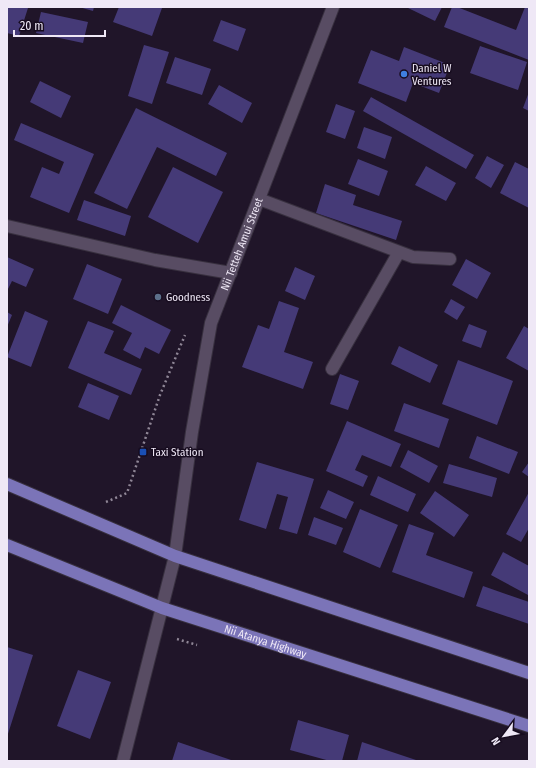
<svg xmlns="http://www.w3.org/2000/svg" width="536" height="768" viewBox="0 0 536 768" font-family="'Fira Sans Condensed',sans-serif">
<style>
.building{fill:#453a77}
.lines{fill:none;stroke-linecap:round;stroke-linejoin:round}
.lane-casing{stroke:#38303f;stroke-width:14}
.secondary-casing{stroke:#38303f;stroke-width:14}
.primary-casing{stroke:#38303f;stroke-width:14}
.path{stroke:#8f8696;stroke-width:2.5;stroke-dasharray:2 3;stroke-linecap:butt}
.lane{stroke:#584c63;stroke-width:12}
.secondary{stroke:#584c63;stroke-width:12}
.primary{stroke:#7b74b8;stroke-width:12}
.shop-dot{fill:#3f7fe0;stroke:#170c1f;stroke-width:1.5}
.service-dot{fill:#5c6f8a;stroke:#170c1f;stroke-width:1.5}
.transit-dot{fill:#1a4fb4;stroke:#170c1f;stroke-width:1.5}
.labels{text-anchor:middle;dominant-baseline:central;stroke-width:3;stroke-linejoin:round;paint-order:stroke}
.poi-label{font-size:11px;fill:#efe8f6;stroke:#170c1f;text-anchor:start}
.street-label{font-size:11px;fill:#efe8f6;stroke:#170c1f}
</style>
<rect width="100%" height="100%" fill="#201529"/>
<path class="building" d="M7,7l21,1 -9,28 -12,-3z
M79,7h15l-1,4z
M119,7l43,1 -10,28 -39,-14z
M406,7h36l-7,14z
M452,7h5l59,23 9,-23h4v53l-85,-33z
M41,12l47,10 -5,21 -47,-10z
M221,20l25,9 -8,22 -25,-10z
M144,45l25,7 -17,52 -24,-8z
M480,46l47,16 -9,28 -48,-17z
M404,47l46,18 -11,28 -26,-10 -7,19 -48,-19 13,-33 28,11z
M175,57l36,12 -9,26 -36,-12z
M40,81l31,15 -10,22 -31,-16z
M219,85l33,18 -10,20 -34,-19z
M529,92v19l-6,-3z
M371,97l103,58 -8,14 -103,-58z
M336,104l19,7 -10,28 -19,-7z
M136,108l91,45 -11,23 -59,-29 -30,62 -33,-16z
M21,123l73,31 -25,59 -39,-16 12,-30 17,7 5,-12 -50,-22z
M364,127l28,10 -7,22 -28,-11z
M487,156l17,9 -13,23 -16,-10z
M358,159l30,12 -9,25 -31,-12z
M515,162l14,7v39l-29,-15z
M426,166l30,17 -10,18 -31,-16z
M173,167l50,25 -25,51 -50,-26z
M325,184l31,11 -3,10 49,16 -6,19 -80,-27z
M84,200l47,16 -6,20 -48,-16z
M7,257l27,12 -8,18 -14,-6 -5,10z
M466,259l25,14 -14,26 -25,-14z
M87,264l35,15 -14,35 -35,-15z
M295,267l20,9 -10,24 -20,-9z
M451,299l14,8 -8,13 -13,-8z
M279,301l20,7 -15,44 29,10 -10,27 -61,-22 16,-42 11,4z
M121,305l50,25 -12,24 -14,-7 -5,12 -17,-9 9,-17 -20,-10z
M25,311l23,10 -17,46 -24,-10z
M7,312l5,3 -5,12z
M88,321l26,10 -10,22 38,16 -11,26 -63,-27z
M469,324l18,7 -6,17 -19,-7z
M524,326l5,3v42l-23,-13z
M399,346l39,19 -8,18 -39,-19z
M458,360l55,21 -16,44 -55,-21z
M340,374l19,7 -11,29 -18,-6z
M88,383l31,13 -10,24 -31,-13z
M404,403l45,16 -10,29 -45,-17z
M347,421l54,23 -10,23 -29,-12 -7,15 13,6 -5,11 -37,-16z
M477,436l41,16 -9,22 -40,-16z
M408,450l30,16 -9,17 -29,-16z
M257,462l57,17 -17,55 -18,-5 9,-32 -11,-3 -11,35 -27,-9z
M529,462v15l-7,-5z
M449,464l48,14 -5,19 -49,-14z
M378,476l38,18 -8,18 -38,-17z
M328,490l26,12 -8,17 -26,-11z
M435,491l34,24 -15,22 -34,-24z
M529,492v36l-8,14 -15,-8z
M360,509l38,16 -18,43 -37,-16z
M314,517l29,11 -7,17 -28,-10z
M409,524l25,9 -8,22 47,17 -9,26 -72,-26z
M503,552l26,14v27l-1,2 -37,-20z
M483,586l46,16v22l-53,-18z
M7,647l26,8 -26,82z
M78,670l33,12 -21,57 -33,-13z
M298,720l51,15 -7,26h-12l-40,-11z
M178,742l56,19h-62z
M362,742l57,19h-62z"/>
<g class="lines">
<defs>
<path id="lane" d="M259,199l154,58 37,2
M7,226l148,34 76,13
M332,369l67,-117"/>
<g id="secondary">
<path id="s1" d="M123,761l52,-205 17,-124 19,-109 122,-316"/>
</g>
<g id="primary">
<path d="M7,484l168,72 354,117"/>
<path id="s2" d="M7,545l155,63 367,118"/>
</g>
</defs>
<use href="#lane" class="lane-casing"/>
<use href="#secondary" class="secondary-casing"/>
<use href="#primary" class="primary-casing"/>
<path class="path" d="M106,502l21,-9 33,-98 25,-60
M177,639l20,6"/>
<use href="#lane" class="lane"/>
<use href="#secondary" class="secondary"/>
<use href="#primary" class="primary"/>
</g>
<circle class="shop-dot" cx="404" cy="74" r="4"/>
<circle class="service-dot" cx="158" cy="297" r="4"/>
<rect class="transit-dot" x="139" y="448" width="8" height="8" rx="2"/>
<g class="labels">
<g class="poi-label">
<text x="412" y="68">Daniel W<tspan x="412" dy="13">Ventures</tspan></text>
<text x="166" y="297">Goodness</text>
<text x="151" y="452">Taxi Station</text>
</g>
<g class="street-label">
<text stroke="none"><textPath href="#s1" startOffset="532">Nii Tetteh Amui Street</textPath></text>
<text stroke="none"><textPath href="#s2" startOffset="276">Nii Atanya Highway</textPath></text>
</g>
</g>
<rect width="536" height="768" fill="none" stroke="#efe8f6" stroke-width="16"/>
<g transform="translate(504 736) rotate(238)" stroke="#170c1f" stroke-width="3" paint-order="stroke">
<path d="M0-3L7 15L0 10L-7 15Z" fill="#efe8f6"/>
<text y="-6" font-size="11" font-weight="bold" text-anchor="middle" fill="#efe8f6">N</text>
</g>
<path d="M14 30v6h91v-6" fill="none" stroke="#efe8f6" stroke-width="2"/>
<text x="20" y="30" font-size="12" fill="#efe8f6" stroke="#170c1f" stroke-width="3" paint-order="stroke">20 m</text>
</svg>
